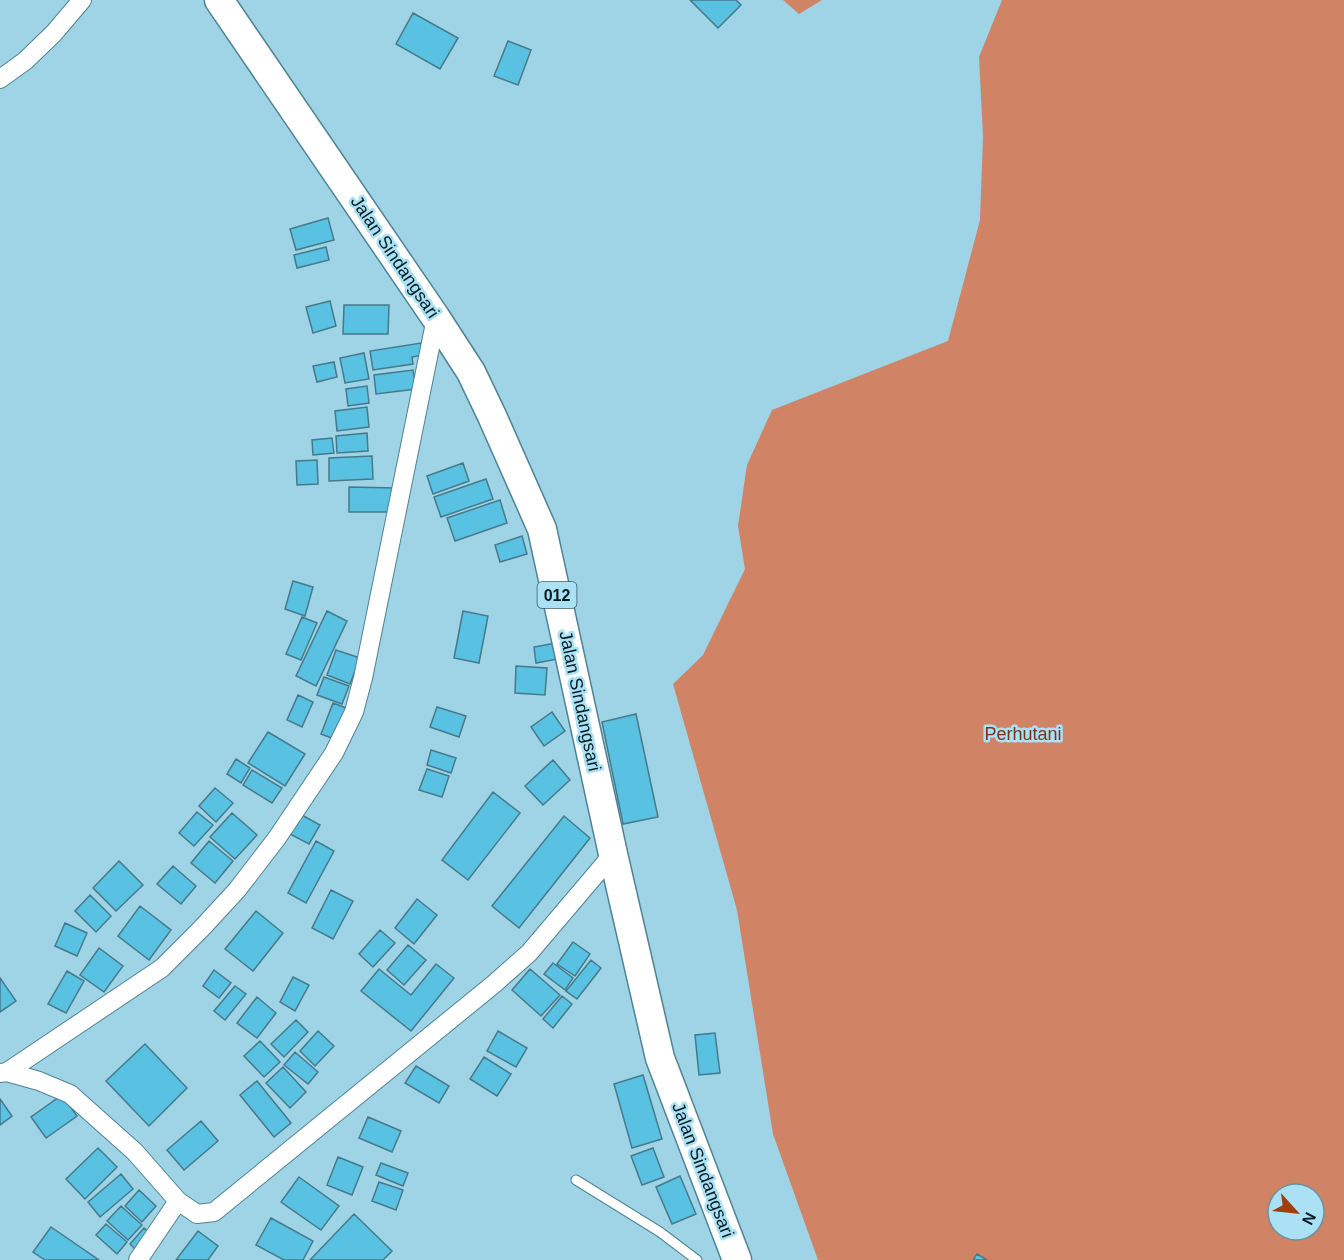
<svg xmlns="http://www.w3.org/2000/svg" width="1344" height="1260" viewBox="0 0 1344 1260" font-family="Helvetica,sans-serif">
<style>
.forest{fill:#d18366;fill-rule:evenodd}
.building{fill:#59c1e1;stroke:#467a8b;stroke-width:1.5}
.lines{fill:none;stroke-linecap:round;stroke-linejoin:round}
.service-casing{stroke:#4f8393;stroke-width:11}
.minor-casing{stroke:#4f8393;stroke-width:20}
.primary-casing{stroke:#4f8393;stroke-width:31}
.service{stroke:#fff;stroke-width:9}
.minor{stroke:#fff;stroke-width:18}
.primary{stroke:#fff;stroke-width:28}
.labels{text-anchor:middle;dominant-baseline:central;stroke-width:5;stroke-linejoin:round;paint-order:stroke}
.shield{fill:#abe1f4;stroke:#385862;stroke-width:1.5}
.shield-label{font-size:16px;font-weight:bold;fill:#071d24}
.street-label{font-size:18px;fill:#071d24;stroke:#abe1f4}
.park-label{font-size:18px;fill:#7b3316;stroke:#abe1f4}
</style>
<rect width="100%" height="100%" fill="#9ed4e6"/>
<path class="forest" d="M783,0h39l-23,14z
M1002,0h342v1260h-526l-45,-126 -36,-224 -64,-226 30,-29 42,-86 -7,-43 9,-61 25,-55 176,-69 32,-121 3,-83 -4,-80zM1278,1194h36v36h-36z"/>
<path class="building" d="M690,0h46l5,5 -23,23z
M413,13l45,25 -18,31 -44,-25z
M508,41l23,9 -13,35 -24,-9z
M328,218l6,22 -38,10 -6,-21z
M326,247l3,13 -32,8 -3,-13z
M330,301l6,25 -23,7 -7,-26z
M344,305h45l-1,29h-45z
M421,343l2,12 -11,2 1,7 -40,6 -3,-19z
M364,353l5,26 -24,4 -5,-25z
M334,362l3,15 -20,5 -4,-16z
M413,370l3,19 -40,5 -2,-19z
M367,386l2,17 -21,3 -2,-17z
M367,407l2,20 -32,4 -2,-20z
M367,433l1,18 -31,2 -1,-17z
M332,438l2,15 -21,2 -1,-15z
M372,456l1,23 -44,2v-23z
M317,460l1,24 -21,1 -1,-24z
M463,463l6,18 -36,13 -6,-18z
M486,479l7,20 -52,18 -7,-20z
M349,487l48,1 -1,24h-47z
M500,500l7,23 -52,18 -8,-23z
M522,536l5,18 -27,8 -5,-17z
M293,581l20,6 -8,29 -20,-7z
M327,611l20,10 -31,65 -20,-10z
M463,611l25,5 -9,47 -25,-5z
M302,617l15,6 -16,37 -15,-6z
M556,643l2,16 -22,4 -2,-16z
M336,650l24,8 -10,26 -23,-9z
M516,666l31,2 -2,27 -30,-2z
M324,677l25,9 -7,18 -25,-9z
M298,695l15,7 -11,25 -15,-7z
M333,703l16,6 -12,31 -16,-6z
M437,707l29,9 -7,21 -29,-10z
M552,712l13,19 -21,15 -13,-19z
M636,714l22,103 -35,7 -21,-102z
M268,732l37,22 -20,32 -37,-23z
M431,750l25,8 -5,15 -24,-8z
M236,759l14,9 -9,15 -14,-9z
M553,760l17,20 -27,25 -18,-19z
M427,769l22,7 -7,21 -23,-7z
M252,770l30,18 -10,15 -29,-18z
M215,788l18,15 -17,19 -17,-16z
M493,792l27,21 -52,67 -26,-20z
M197,812l16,13 -19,21 -15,-13z
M232,813l25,22 -22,24 -25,-22z
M300,814l20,11 -11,19 -19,-10z
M564,816l26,22 -71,90 -27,-22z
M209,841l24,20 -18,22 -24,-20z
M316,841l18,10 -28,52 -18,-10z
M119,861l24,24 -27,26 -23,-23z
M173,866l23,20 -15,18 -24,-20z
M331,890l22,11 -20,38 -21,-11z
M90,895l21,21 -15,16 -21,-21z
M417,899l20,16 -23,29 -19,-16z
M140,906l31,24 -22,30 -31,-24z
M256,911l27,22 -30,38 -28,-22z
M65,923l22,10 -10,23 -22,-10z
M380,930l15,13 -22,24 -14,-13z
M573,942l17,12 -15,22 -18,-12z
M408,945l18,15 -22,25 -17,-15z
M99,948l24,18 -19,26 -24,-17z
M591,960l10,8 -24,31 -11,-8z
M553,963l20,15 -8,12 -21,-16z
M436,964l18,14 -43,53 -50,-40 18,-22 32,26z
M530,969l30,26 -19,21 -29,-26z
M214,970l17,13 -12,15 -16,-12z
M67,971l17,10 -18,32 -18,-9z
M293,977l16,8 -14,26 -15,-9z
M0,978l16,23 -16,11z
M235,986l11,8 -21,26 -11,-9z
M562,996l10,8 -19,24 -10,-9z
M257,997l19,16 -19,25 -20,-15z
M296,1020l12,12 -24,25 -13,-13z
M318,1031l16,15 -19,20 -15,-15z
M498,1031l29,17 -11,19 -29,-16z
M715,1033l5,40 -21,2 -4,-40z
M260,1041l20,21 -16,15 -20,-21z
M145,1044l42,44 -38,38 -43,-45z
M295,1052l23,20 -10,12 -24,-19z
M484,1057l27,17 -14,22 -27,-17z
M416,1066l33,20 -10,17 -34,-20z
M283,1067l23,25 -16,16 -24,-25z
M643,1075l19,64 -30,9 -18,-64z
M257,1081l34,42 -17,14 -34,-42z
M62,1095l15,21 -31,22 -15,-21z
M0,1099l12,17 -12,9z
M368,1117l33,14 -9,21 -33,-14z
M201,1121l17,20 -34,29 -17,-20z
M98,1148l19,19 -32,32 -19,-20z
M653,1148l11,29 -22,8 -11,-29z
M338,1157l25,10 -11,28 -25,-10z
M381,1163l27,10 -5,13 -27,-11z
M121,1174l12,15 -33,28 -12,-15z
M680,1176l16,38 -24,10 -16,-37z
M299,1177l40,29 -18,24 -40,-28z
M379,1182l24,8 -7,20 -24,-9z
M139,1190l17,16 -14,16 -17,-16z
M121,1206l21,19 -14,15 -21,-19z
M354,1214l38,37 -9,9h-73z
M271,1218l42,23 -10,19h-19l-28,-15z
M106,1224l21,18 -10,12 -21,-19z
M51,1227l48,33h-54l-12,-8z
M144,1228l6,5 -14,17 -6,-6z
M198,1231l20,15 -10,14h-32z
M977,1254l10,6h-14z"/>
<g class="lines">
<defs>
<path id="service" d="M576,1180l84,52 37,28"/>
<path id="minor" d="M0,79l25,-18 29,-28 28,-33
M7,1072l155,-104 39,-39 36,-39 40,-52 57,-85 20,-41 9,-34 73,-360
M0,1073l7,-1 32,9 31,13 65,58 43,49 19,13 17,-2 280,-228 35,-31 84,-99
M138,1260l40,-59"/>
<path id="primary" d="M219,0l217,318 35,54 21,44 50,113 71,325 47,204 77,202"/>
</defs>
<use href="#service" class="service-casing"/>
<use href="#minor" class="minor-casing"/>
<use href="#primary" class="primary-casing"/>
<use href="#service" class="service"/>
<use href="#minor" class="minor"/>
<use href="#primary" class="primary"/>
</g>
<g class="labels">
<rect class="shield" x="537.5" y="582" width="39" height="26" rx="4.5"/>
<g class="shield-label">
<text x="557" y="595">012</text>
</g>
<g class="street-label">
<text transform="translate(395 257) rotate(56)">Jalan Sindangsari</text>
<text transform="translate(580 701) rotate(78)">Jalan Sindangsari</text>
<text transform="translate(703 1170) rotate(69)">Jalan Sindangsari</text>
</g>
<g class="park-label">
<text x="1023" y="734">Perhutani</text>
</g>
</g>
<g transform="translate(1296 1212) rotate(117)"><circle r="28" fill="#abe1f4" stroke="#6993a1" stroke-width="1.5"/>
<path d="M0-4.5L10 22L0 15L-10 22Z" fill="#a13d0e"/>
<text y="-9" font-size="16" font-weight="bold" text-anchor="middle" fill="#071d24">N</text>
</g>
</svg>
